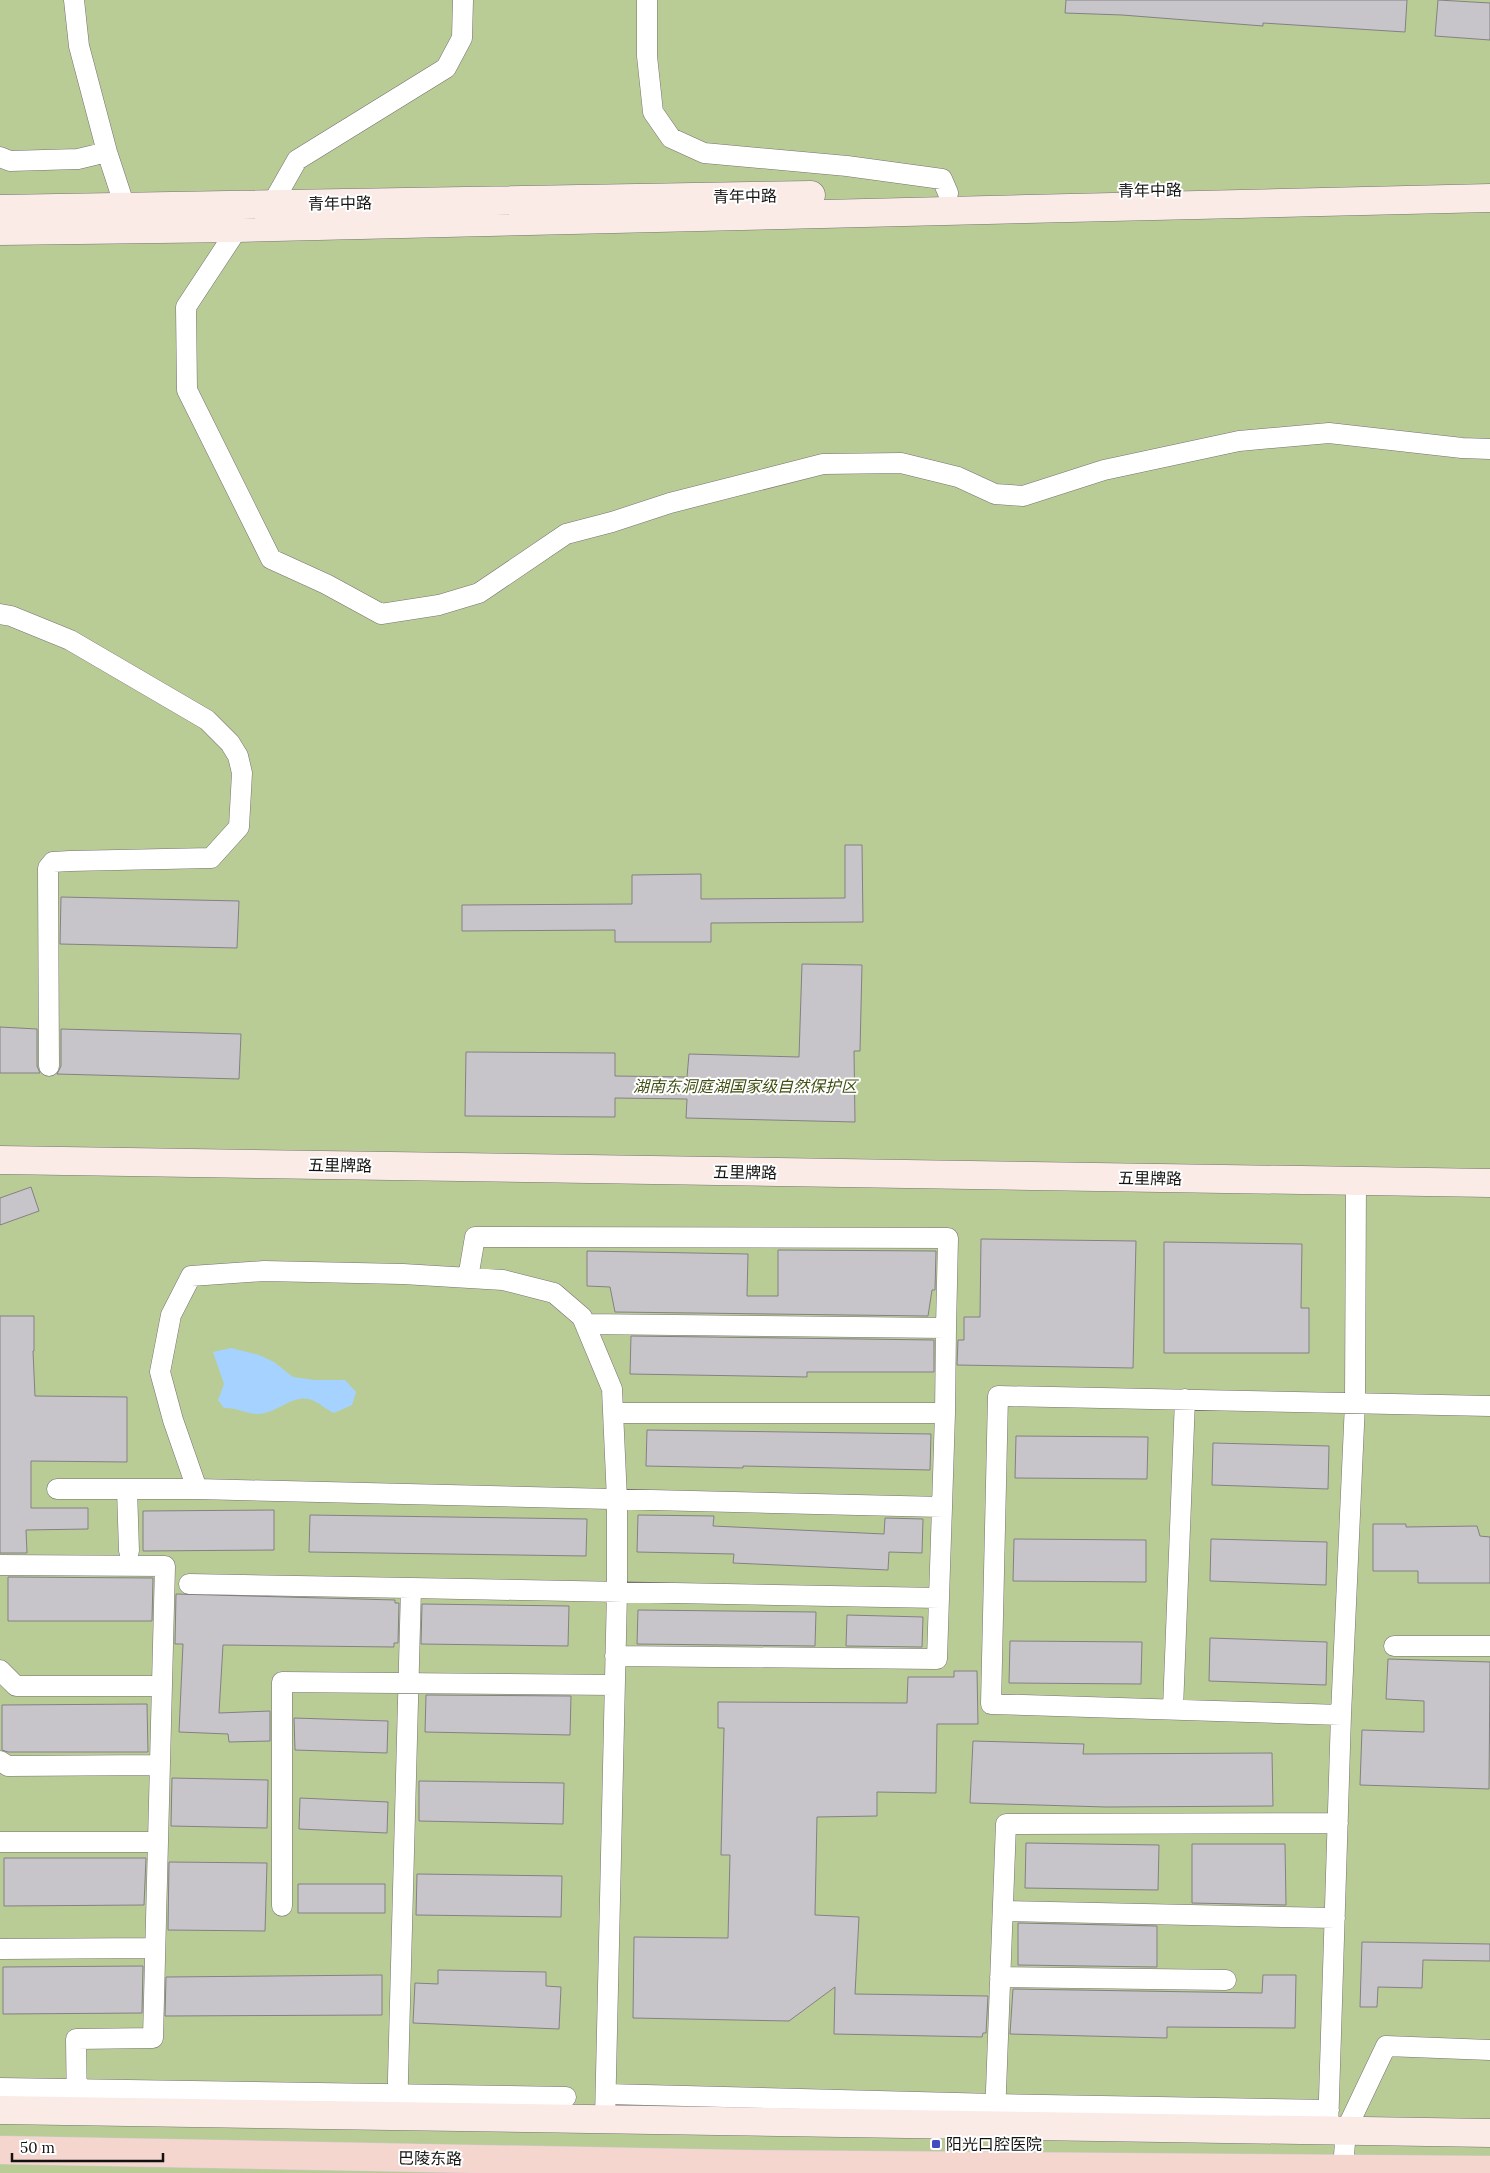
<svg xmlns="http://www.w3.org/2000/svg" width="1490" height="2173" viewBox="0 0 1490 2173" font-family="Lora,'Noto Sans SC',serif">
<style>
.green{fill:#bacc96}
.water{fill:#a5d2fe}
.building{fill:#c7c5c9;stroke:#838184}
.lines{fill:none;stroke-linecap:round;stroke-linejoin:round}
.street-casing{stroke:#757270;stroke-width:21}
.secondary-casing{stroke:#757270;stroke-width:29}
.primary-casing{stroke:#cbcbcb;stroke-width:29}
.street{stroke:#fff;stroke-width:20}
.secondary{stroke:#faebe7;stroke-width:28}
.primary{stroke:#f5d6cf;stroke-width:28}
.poi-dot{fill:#424bbf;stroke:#fff;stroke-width:2}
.labels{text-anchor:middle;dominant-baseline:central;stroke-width:4;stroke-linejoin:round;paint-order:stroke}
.street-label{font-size:16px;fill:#121211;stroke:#fff}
.park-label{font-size:16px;font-style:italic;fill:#3f4e11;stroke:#fff}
.poi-label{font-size:16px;fill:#121211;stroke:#fff;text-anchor:start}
</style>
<rect width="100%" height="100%" fill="#f0edea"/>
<path class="green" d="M0,0h1490v2173h-1490z"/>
<path class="water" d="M231,1348l28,7 15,7 19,15 22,3h30l11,12 -4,13 -18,8c-9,-4 -13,-9 -20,-12 -20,-10 -36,13 -56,13 -12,0 -22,-7 -34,-6l-6,-8 6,-16 -11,-32z"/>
<path class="building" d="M1066,0h341l-2,32 -142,-9v3l-141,-11 -57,-2z
M1438,0l52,3v37l-55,-4z
M845,845h17l1,77 -152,1v19h-96v-12l-153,1v-26l170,-1v-29l69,-1v25l144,-1z
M61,897l178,4 -2,47 -177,-4z
M802,964l60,1 -2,86h-6l1,71 -169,-4 1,-19 -72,-1v19l-150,-1 1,-64 149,1v23l72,1 2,-23 110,3z
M0,1027l37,2v37l3,7h-40z
M61,1029l180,5 -2,45 -182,-5 4,-8z
M31,1187l8,24 -39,14v-27z
M981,1239l155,2 -3,127 -176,-3 1,-25h6v-23h16z
M1164,1242l138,2 -1,64h8v45h-145z
M778,1250l158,1 -1,39h-3l-4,26 -313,-4 -5,-25 -23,-1v-35l161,3 -1,42h31z
M0,1316h34v35h-1l2,45 92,1v65l-96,-1v47h57v21l-62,1 1,23h-27z
M631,1336l303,4v32h-127v5l-177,-3z
M647,1430l284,4 -1,36 -187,-4v2l-97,-2z
M1016,1436l132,1 -1,42 -132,-1z
M1213,1443l116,3 -1,43 -116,-4z
M274,1510v40l-131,1v-40z
M310,1515l277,4 -1,37 -277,-4z
M638,1515l76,1 -1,10 171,8 1,-16 38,1 -1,34 -33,-1 -1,18 -155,-7 1,-9 -97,-2z
M1373,1524h33v3l71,-1 3,10 10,1v46h-72v-12h-45z
M1014,1539l132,1v42l-133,-1z
M1211,1539l116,3 -1,43 -116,-4z
M8,1577l145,1 -1,43h-144z
M176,1594l219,6v3h4l-1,40h-4v4l-171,-2 -4,68 51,-2v30l-41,1 -1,-8 -49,-2 4,-88h-8z
M422,1604l147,2 -1,40 -147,-2z
M638,1610l178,2 -1,34 -178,-2z
M847,1615l76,2 -1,30 -76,-1z
M1210,1638l117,4 -1,43 -117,-4z
M1010,1641l132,1 -1,42 -132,-1z
M1388,1659l102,3 -1,127 -129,-4 2,-55 62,2v-31l-38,-2z
M954,1671h23l1,53h-41l-1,69 -59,-1v24l-60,1 -2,98 44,2 -4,77 133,2 -2,37h-3l-1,4 -148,-3 1,-47 -46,34 -156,-3 1,-81 94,1 2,-83h-9l3,-127h-6v-26l189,1 1,-26h46z
M426,1695l145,1 -1,39 -145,-3z
M147,1704l1,48h-140l-6,-2v-45z
M294,1718l94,3 -1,32 -92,-3z
M973,1741l111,3 -1,10 189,-1 1,53 -167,1 -136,-4z
M172,1778l96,2 -1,48 -96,-2z
M419,1781l145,2 -1,41 -144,-3z
M300,1798l88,4 -1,31 -88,-4z
M1026,1843l133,2 -1,45 -133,-2z
M1192,1844h93l1,61 -94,-2z
M4,1858h142l-2,47 -140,1z
M169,1862l98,1 -2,68 -97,-1z
M417,1874l145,2 -1,41 -145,-2z
M298,1884h87v29h-87z
M1018,1923l139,3v41l-139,-2z
M1362,1942l128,2v17l-67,-1 -1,28 -44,-1 -1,20h-17z
M143,1966l-1,47 -139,1v-47z
M438,1970l108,2v14l15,1 -2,42 -146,-6 2,-40 23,1z
M382,1975v40l-217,1 1,-39z
M1263,1975h33l-1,53 -128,-1v11l-157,-4 3,-45 249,4z"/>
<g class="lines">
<defs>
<path id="street" d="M74,0l5,46 28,106 18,55
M647,0v56l6,56 18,26 33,15 143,13 95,13 6,14
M0,157l10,4 68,-2 29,-7
M272,204l25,-44 149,-92 16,-30 1,-38
M238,228l-52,79 1,83 84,169 55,25 55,30 58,-9 40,-12 87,-59 46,-12 58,-19 153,-39 78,-1 57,14 37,17 28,2 81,-26 135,-29 90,-8 133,15 28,1
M0,614l11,2 59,24 137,80 23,23 8,13 4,17 -3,54 -28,31 -141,3 -17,1 -5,6 1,198
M468,1278l7,-41 473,1 -2,90
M585,1324l361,4 -1,85
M613,1413h332l-3,94
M57,1489h140
M127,1489l2,62
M0,1565l165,1 -12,472 -77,1 1,73
M189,1584l222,4 -14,528
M411,1588l528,10 3,-91 -745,-18 -24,-69 -13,-48 11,-57 20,-39 73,-5 139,3 100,6 51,13 28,24 30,72 5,111v92l-12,527
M1394,1646h96
M615,1656l322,3 2,-61
M0,1670l16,16h145
M1173,1709l12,-310
M1341,1715l-350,-11 7,-308 492,10
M0,1761l8,5 151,-1
M0,1842h157
M282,1906v-224l332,3
M1003,1911l332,7
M0,1949l154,-1
M1000,1977l226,3
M0,2088l566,9
M606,2094l389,10 334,6
M995,2117l11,-293 332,-1
M1328,2130l13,-415 14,-312 1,-222
M1343,2168l3,-38 40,-84 104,4"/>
<path id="secondary" d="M0,209l811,-14
M0,231l238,-3 1252,-30
M0,1160l1490,23
M0,2110l1490,23"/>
<path id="primary" d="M0,2150l741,14 749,6"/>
</defs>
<use href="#street" class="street-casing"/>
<use href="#secondary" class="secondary-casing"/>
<use href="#primary" class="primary-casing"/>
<use href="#street" class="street"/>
<use href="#secondary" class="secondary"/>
<use href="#primary" class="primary"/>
</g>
<rect class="poi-dot" x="931" y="2139" width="10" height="10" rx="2.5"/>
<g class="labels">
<g class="street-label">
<text transform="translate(1150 190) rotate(-1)">青年中路</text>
<text transform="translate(745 196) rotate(-1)">青年中路</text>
<text transform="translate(340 203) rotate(-1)">青年中路</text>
<text transform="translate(340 1165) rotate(1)">五里牌路</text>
<text transform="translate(745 1172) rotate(1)">五里牌路</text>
<text transform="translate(1150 1178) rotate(1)">五里牌路</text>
<text transform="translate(430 2158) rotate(1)">巴陵东路</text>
</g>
<g class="park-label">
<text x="745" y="1086">湖南东洞庭湖国家级自然保护区</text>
</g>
<g class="poi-label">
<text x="946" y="2144">阳光口腔医院</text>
</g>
</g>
<path d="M12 2153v8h151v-8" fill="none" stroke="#121211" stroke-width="2.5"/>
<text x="20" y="2153" font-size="15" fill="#121211" stroke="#ffffff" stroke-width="4" paint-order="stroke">50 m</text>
</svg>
